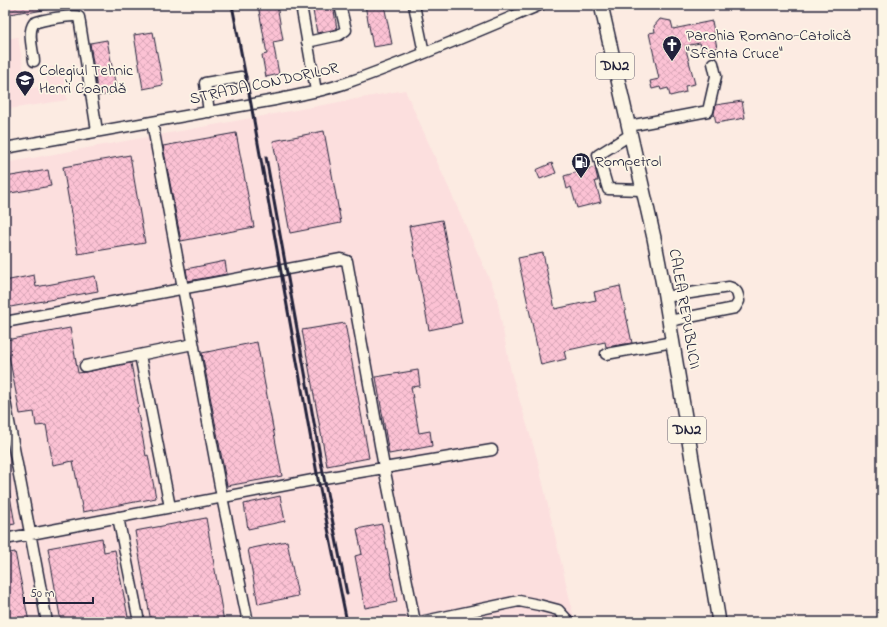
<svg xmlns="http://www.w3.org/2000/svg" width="887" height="627" viewBox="0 0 887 627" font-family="'Indie Flower',sans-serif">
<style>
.built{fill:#fcdfde}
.building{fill:url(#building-cross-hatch);stroke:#22223b}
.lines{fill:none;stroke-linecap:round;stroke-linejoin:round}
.minor-casing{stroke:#22223b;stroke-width:13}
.major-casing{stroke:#22223b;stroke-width:16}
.minor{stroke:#fcf5e5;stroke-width:10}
.major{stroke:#fcf5e5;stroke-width:13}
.rail{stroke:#22223b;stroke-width:3}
.labels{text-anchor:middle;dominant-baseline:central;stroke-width:3.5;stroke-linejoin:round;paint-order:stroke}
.shield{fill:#fcf5e5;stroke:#63616e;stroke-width:1}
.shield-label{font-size:15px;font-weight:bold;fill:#22223b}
.poi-label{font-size:16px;fill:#22223b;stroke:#fcf5e5;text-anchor:start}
.street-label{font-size:16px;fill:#22223b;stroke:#fcf5e5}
</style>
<defs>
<pattern id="building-cross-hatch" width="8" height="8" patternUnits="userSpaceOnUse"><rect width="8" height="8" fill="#fcc2d4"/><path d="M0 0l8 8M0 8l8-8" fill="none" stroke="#d8a6b7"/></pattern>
</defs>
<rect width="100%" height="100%" fill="#fcebe2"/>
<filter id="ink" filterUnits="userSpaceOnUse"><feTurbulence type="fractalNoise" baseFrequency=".025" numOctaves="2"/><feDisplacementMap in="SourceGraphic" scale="8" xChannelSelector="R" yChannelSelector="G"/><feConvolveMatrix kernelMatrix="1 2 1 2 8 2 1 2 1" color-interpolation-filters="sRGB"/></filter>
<g filter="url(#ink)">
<path class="built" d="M18,37l9,52 21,-3 -3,-18 17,-2 5,34 -58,9 -2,-11h-2v-59z
M405,90l88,197 4,12 14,73 26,86 38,164h-570v-459z"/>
<path class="building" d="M5,5h43v4l-21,4 -1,-2 -21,4z
M258,5h19l6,35 -10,2 6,32 -13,3 -4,-22 5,-1z
M312,5h21l4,24 -20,4z
M365,5h19l8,39 -19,3z
M660,19l11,2 2,8 39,-8 5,27 -15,3 -2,-8 -15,3 10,38 -10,2 1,6 -16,4 -2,-8 -7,2 -1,-3 -8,2 -2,-8 9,-2 -10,-46 6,-1 -1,-6z
M153,32l10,53 -20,4 -9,-54z
M107,40l10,53 -19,3 -8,-53z
M742,101l3,17 -29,5 -2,-10 2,-8z
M324,131l17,92 -51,10 -17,-92z
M236,133l18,94 -73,14 -18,-95z
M130,155l15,88 -67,11 -15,-87z
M552,163l4,10 -16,6 -4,-9z
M595,167l3,14h-3l6,21 -24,6 -6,-21 -4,2 -3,-13z
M48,170l3,16 -46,8v-17z
M442,220l20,103 -33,7 -20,-104z
M543,253l12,56 41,-9 -2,-8 26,-6 12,57 -26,4 -1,-5 -41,9 2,8 -25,6 -23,-107z
M225,261l2,13 -39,7 -2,-12z
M34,275l2,12 59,-11 3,15 -93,17v-27z
M345,323l24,135 -42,8 -25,-136z
M70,328l8,45 8,-1 45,-9 8,44 -2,1 9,48 2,-1 8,43 -73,14 -10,-51 -20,4 -7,-40 -10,1 -2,-14 -14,2 -14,-74z
M257,342l25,134 -55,10 -25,-133z
M418,370l2,16 -9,1 8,46 11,-2 2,15 -43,8 -13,-77z
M5,491h4l6,33 -10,2z
M280,496l5,25 -37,8 -4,-25z
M206,518l18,104h-73l-16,-91z
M382,524l15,78 -32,6 -10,-52 7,-2 -5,-25z
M102,538l2,14 11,-2 14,72h-68l-13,-74z
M287,541l11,55 -40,8 -10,-55z
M15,552l14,70h-24v-68z"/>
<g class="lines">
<defs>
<path id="minor" d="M301,5l15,86
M414,5l10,48
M307,42l32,-7 7,-5 -6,-25
M34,61c-1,-11 -7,-29 0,-38 7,-3 39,-9 45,-6l18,114
M209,112l-4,-29 36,-6
M152,122l70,375 26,125
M629,126l79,-15 8,-35 -3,-13
M630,135l-32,20 10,34 35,1
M5,148l270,-48c24,-5 48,-9 71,-17 66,-23 130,-51 194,-78
M665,297l64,-10c8,2 9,7 10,14l-4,7 -66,13
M5,322l336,-63 6,2 37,206 31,155
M606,354l67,-12
M140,355l30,152
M85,366l108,-22
M5,401l42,221
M118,517l21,105
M5,539l313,-60 174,-29
M420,622l99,-21 20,4 19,5 11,12"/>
<path id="major" d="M601,5l53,233 10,52 55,332"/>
</defs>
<use href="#minor" class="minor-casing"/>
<use href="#major" class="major-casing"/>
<use href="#minor" class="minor"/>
<use href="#major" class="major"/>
<path class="rail" d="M232,5l19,99 67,375 29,143
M266,157l58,321 23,116"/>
</g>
</g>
<defs>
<symbol id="church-pin" viewBox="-11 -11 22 30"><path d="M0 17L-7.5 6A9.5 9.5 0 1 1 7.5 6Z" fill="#22223b" stroke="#fcf5e5"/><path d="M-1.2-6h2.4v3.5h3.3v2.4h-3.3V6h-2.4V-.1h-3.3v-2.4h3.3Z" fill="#fff"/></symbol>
<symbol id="university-pin" viewBox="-11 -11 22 30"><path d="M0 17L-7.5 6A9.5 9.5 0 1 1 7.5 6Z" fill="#22223b" stroke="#fcf5e5"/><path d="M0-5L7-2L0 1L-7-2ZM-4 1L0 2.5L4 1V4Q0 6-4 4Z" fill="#fff"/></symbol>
<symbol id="fuel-pin" viewBox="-11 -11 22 30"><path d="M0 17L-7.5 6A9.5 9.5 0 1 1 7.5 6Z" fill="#22223b" stroke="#fcf5e5"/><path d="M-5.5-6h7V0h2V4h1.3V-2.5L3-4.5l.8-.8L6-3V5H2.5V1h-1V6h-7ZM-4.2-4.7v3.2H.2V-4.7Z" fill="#fff"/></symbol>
</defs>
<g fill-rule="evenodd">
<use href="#church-pin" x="661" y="34" width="22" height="30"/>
<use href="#university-pin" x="14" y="69" width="22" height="30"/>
<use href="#fuel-pin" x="570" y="151" width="22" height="30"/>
</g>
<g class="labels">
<g class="shield">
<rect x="596" y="53" width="38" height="26" rx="3"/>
<rect x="668" y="417" width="38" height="26" rx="3"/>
</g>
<g class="shield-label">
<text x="615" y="66">DN2</text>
<text x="687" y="430">DN2</text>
</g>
<g class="poi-label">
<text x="686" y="36">Parohia Romano-Catolică<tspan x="686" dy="18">"Sfanta Cruce"</tspan></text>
<text x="39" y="71">Colegiul Tehnic<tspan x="39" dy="18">Henri Coandă</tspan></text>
<text x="595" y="162">Rompetrol</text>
</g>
<g class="street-label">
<text transform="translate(264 84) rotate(-12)">STRADA CONDORILOR</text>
<text transform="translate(684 309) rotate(80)">CALEA REPUBLICII</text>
</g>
</g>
<rect width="887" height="627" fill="none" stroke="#fcf5e5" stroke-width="20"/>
<rect x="10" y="10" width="867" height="607" fill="none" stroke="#22223b" stroke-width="1.5" filter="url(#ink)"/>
<path d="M24 597v6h69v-6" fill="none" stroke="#22223b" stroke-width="2"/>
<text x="30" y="597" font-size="12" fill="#22223b" stroke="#fcf5e5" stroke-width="3" paint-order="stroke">50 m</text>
</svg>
